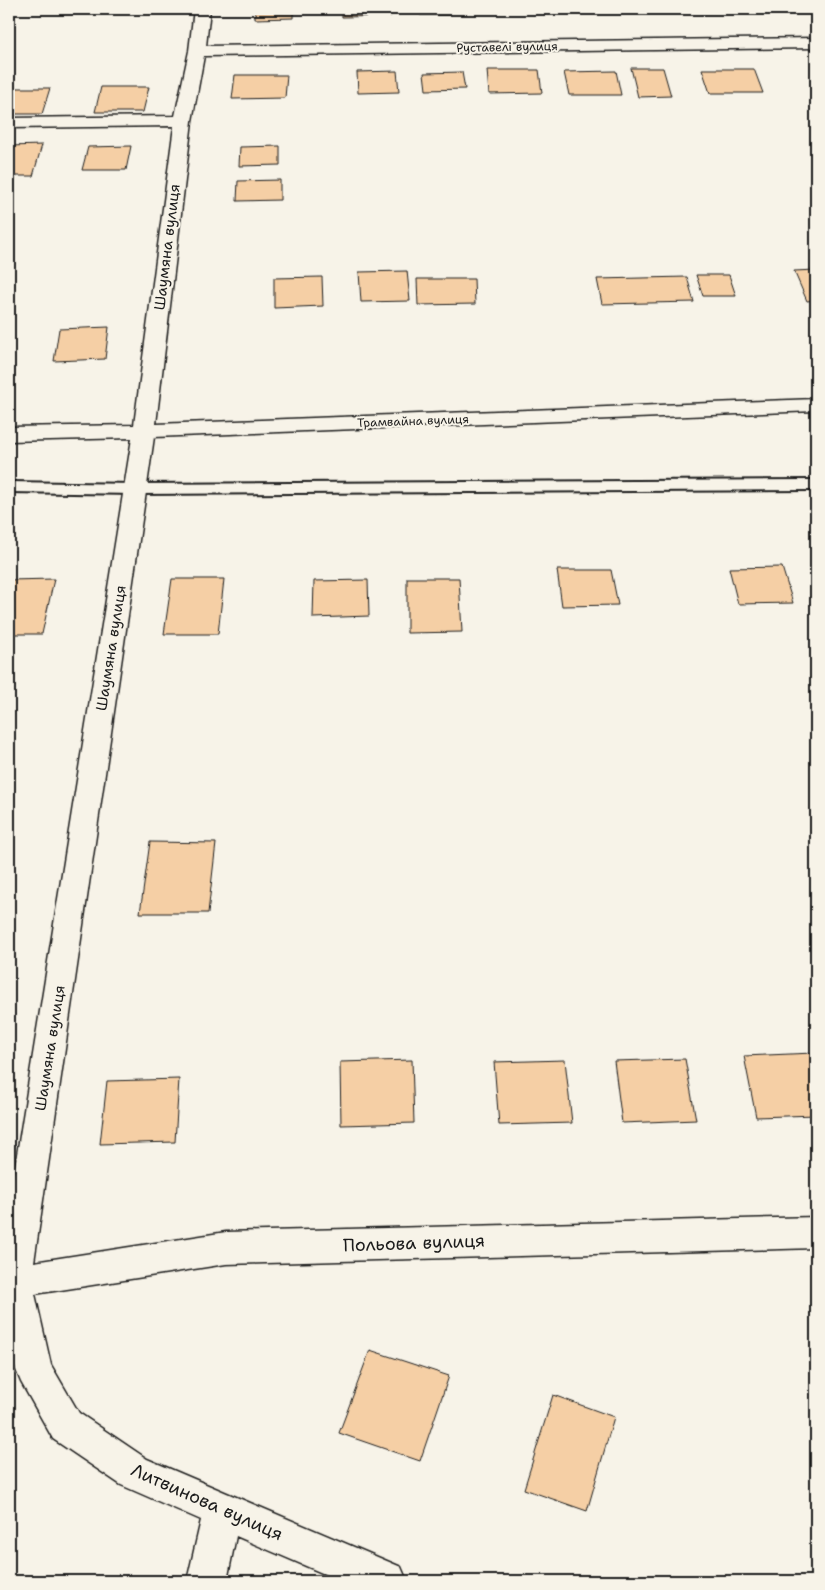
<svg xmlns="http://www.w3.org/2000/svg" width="825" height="1590" viewBox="0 0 825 1590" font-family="'Shantell Sans',sans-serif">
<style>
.building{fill:#f5cfa5;stroke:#1c1c1c}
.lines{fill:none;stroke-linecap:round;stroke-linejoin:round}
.lane-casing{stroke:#1c1c1c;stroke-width:4}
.street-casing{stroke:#1c1c1c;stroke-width:3}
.lane{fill:#f7f3e8;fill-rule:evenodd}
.street{fill:#f7f3e8;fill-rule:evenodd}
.labels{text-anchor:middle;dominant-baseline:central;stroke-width:4;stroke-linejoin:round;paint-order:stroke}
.far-street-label{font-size:12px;fill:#1c1c1c;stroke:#f7f3e8}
.street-label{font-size:15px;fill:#1c1c1c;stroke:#f7f3e8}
.near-street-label{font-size:18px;fill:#1c1c1c;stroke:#f7f3e8}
</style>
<rect width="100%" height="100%" fill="#f7f3e8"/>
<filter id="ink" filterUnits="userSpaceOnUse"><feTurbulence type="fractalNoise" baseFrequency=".02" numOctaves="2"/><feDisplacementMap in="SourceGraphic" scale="10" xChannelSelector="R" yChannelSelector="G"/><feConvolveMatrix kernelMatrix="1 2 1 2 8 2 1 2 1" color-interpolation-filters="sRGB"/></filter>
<g filter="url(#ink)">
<path class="building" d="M255,9h38v9l-38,1z
M342,9h49v7l-49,1z
M420,9h30v6h-30z
M459,9h38l1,2 -38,1z
M588,9h39v3h-39z
M700,9h37l2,3 -38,1z
M631,68h32l8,28 -33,1z
M702,69h52l9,24h-53z
M487,70h52l3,23 -53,1z
M397,71l2,21 -41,1 -1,-21z
M616,71l5,24h-52l-5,-23z
M462,72l3,17 -39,1 -2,-17z
M235,75h52l-2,23 -53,1z
M101,87h48l-6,25h-48z
M9,88h41l-8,26h-33z
M42,145l-9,31h-24v-30z
M131,146l-5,24h-44l6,-23z
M280,146v19l-41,1 1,-19z
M280,180v20l-43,1 1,-20z
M816,270v30l-9,1 -13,-30z
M407,271l3,30 -49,1 -2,-30z
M696,275h33l7,21h-33z
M322,277l1,29 -49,2v-30z
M687,277l7,25 -92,2 -5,-25z
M417,279h57l1,25 -57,1z
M9,283h5l-5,24z
M109,327l-4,32 -51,2 5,-32z
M782,567l11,36 -55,1 -9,-36z
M557,570h54l7,35 -56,1z
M407,578h52l3,54 -55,1z
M54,579l-12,55h-33v-54z
M172,579h52l-6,55h-54z
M368,580l1,36 -56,2 1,-37z
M150,842l66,1 -8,70h-68z
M814,1053l2,9v53l-60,2 -12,-61z
M685,1059l11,61 -74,3 -8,-62z
M412,1060l2,63 -73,2 -1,-63z
M565,1060l7,63 -73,2 -5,-63z
M179,1079l-4,63 -75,2 7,-63z
M370,1350l79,26 -29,85 -81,-28z
M553,1395l61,22 -27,94 -63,-22z"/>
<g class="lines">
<defs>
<path id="lane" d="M816,480v10l-681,4 -126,-2v-10l126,2z"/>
<path id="street" d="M194,9h16l-4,37 610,-8v10l-612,8 -12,65 -36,303 660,-25v12l-662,26 -120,825 192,-30 590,-15v31l-590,16 -191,30 16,71 28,48 68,46 254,108 6,14h-66l-105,-45 -9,45h-40l14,-61 -80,-35 -68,-46 -32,-57 -5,-12 -7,-33v-133l123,-766 -123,3v-14l125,-2 40,-299 -165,2v-10l166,-2 14,-65z"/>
</defs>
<use href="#lane" class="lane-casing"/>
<use href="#street" class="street-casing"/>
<use href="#lane" class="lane"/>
<use href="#street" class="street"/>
</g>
</g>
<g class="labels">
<g class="far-street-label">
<text transform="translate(507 47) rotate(-1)">Руставелі вулиця</text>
<text transform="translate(413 421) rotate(-2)">Трамвайна вулиця</text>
</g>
<g class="street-label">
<text transform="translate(167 247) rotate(-83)">Шаумяна вулиця</text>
<text transform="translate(111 648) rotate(-81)">Шаумяна вулиця</text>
<text transform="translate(50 1048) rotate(-81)">Шаумяна вулиця</text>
</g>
<g class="near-street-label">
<text transform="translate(414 1243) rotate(-2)">Польова вулиця</text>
<text transform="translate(207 1502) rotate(24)">Литвинова вулиця</text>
</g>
</g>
<rect width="825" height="1590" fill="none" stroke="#f7f3e8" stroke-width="30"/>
<rect x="15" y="15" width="795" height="1560" fill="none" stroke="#1c1c1c" stroke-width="2" filter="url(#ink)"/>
</svg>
